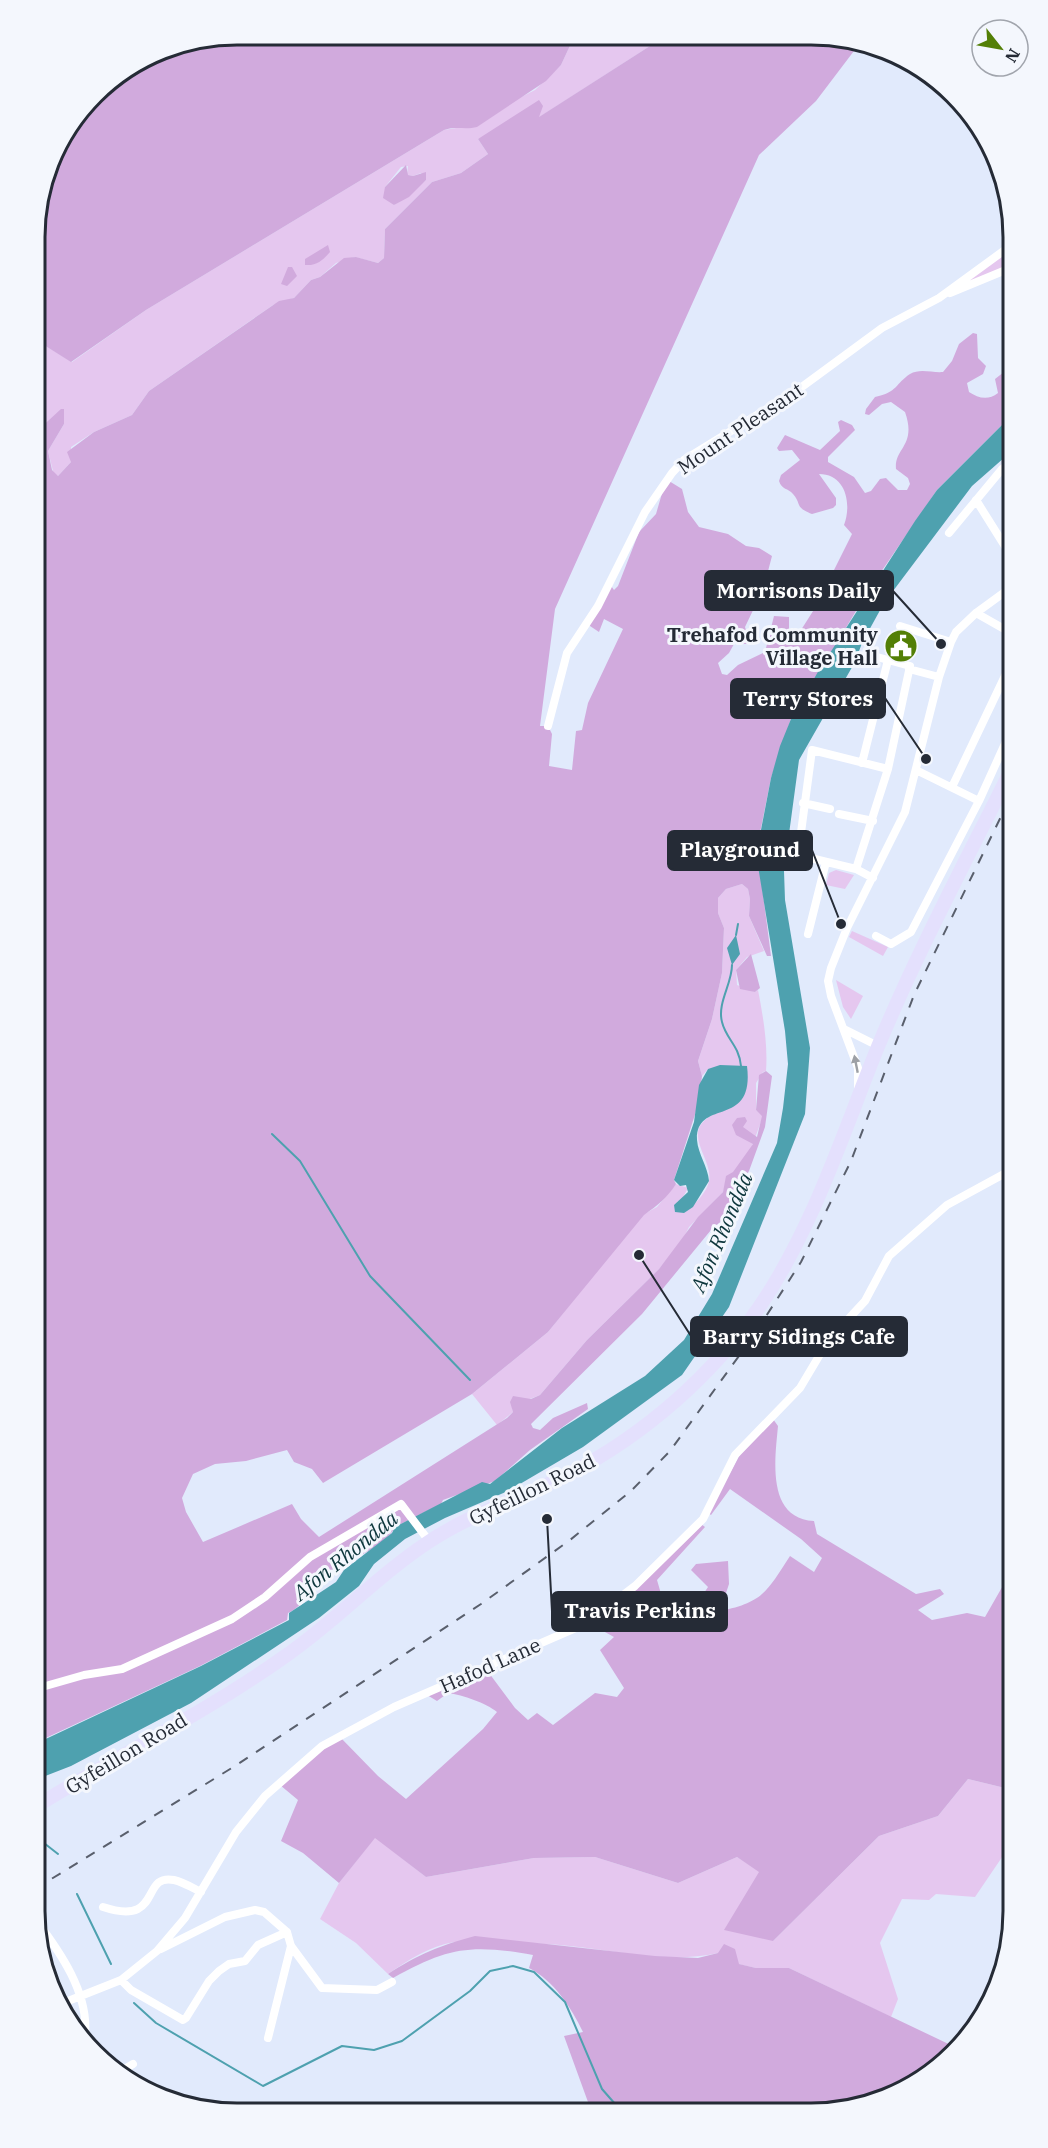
<svg xmlns="http://www.w3.org/2000/svg" width="1048" height="2148" viewBox="0 0 1048 2148" font-family="'IBM Plex Serif',serif">
<style>
.green{fill:#e5c7ef;fill-rule:evenodd}
.forest{fill:#d1aadd}
.water{fill:#4ea1af}
.lines{fill:none;stroke-linecap:round;stroke-linejoin:round}
.stream{stroke:#4ea1af;stroke-width:2}
.street{stroke:#fff;stroke-width:8}
.primary{stroke:#e4e0fd;stroke-width:14}
.rail{stroke:#595f6c;stroke-width:2;stroke-dasharray:10 10;stroke-linecap:butt}
.oneway{fill:#9da0a5}
.labels{text-anchor:middle;dominant-baseline:central;stroke-width:6;stroke-linejoin:round;paint-order:stroke}
.street-label{font-size:20px;fill:#252b36;stroke:#f4f7fd}
.poi-label{font-size:20px;font-weight:bold;fill:#252b36;stroke:#f4f7fd;text-anchor:end}
.water-label{font-size:21px;font-style:italic;fill:#0d363c;stroke:#f4f7fd}
.rim{fill:none;stroke:#252b36;stroke-width:3}
.leader{fill:none;stroke:#252b36;stroke-width:2}
.callout-dot{fill:#252b36;stroke:#f4f7fd;stroke-width:2}
.callout{fill:#252b36;stroke:#252b36;stroke-width:2}
.callout-label{font-size:21px;text-anchor:middle;font-weight:bold;fill:#fff}
</style>
<rect width="100%" height="100%" fill="#e1eafc"/>
<path class="green" d="M574,37h90l-126,81 -60,21 10,15 -27,19 -29,9 -47,47 -1,29 -6,5 -23,-6 -19,6 -16,14 -9,3 -17,18 -21,7 -124,86 -17,24 -38,17 -23,15v15l-13,14 -4,-1 -6,-24 16,-27 -17,-1 -11,9v-92l36,22 74,-52 298,-180 18,-3 73,-37 26,-25zM408,166l-1,9 6,1 8,-3 5,7 -32,25 -9,-18 16,-20z
M1013,248v16l-59,24z
M836,870l18,5 -9,14 -19,-4 3,-12z
M742,884l6,5 2,10 -1,17 15,35 -17,6 -11,13 1,15 18,7 3,-2c5,26 10,54 8,81l-3,1 -7,11v27l7,6 -12,33 -25,34 -3,9 -34,35 -9,18 -21,24 -72,71 -47,55 -28,11 1,6 -16,13 -25,-31 76,-62 81,-101 15,-17 13,-7 19,-23 12,4 -6,11 -5,3 7,11c9,-7 23,-20 25,-32 5,-26 -38,-54 18,-72l-19,-40 -6,7 -4,-15 14,-42 10,-46 2,-45 -6,-15v-15l8,-9z
M852,931l36,16 -5,9 -34,-19z
M836,980l27,16 -12,23 -8,-12z
M1013,1766v75l-38,56 -39,-3 -7,6 -27,-1 -22,44 18,56 -7,18 -102,-49h-33l-18,-4 -20,-11c-48,11 -99,-2 -148,-7 -38,-4 -78,-3 -116,-4 -24,4 -46,18 -66,32l-32,-31 -36,-24 19,-36 36,-46 51,40 108,-19 61,-1 83,26 59,-26 22,14 14,70 106,-105 59,-20 30,-37 37,9z"/>
<path class="forest" d="M237,35l337,2 -13,28 -15,16 -69,46c-11,3 -21,-1 -33,3l-298,180 -75,52 -35,-22v-129l19,-64 48,-62 57,-35z
M664,37l186,1 10,5 -44,58 -57,54 -204,454 -15,117h8l4,8 -3,32 23,4 4,-39 6,-1 6,-27 35,-74 -19,-10 -5,13 -12,-8 22,-41 5,7 4,-4 21,-54 17,-18 7,-24 6,-9 13,8 6,23 11,15 29,7 18,12 13,2 13,8 -5,19 2,14 -13,15 -11,23 3,10 -1,7h-13l-5,9 -11,10 4,11 5,1 11,-10 27,-13 9,-36 15,1v18l5,6 21,-33 37,-74 -8,-9c8,-21 2,-51 -25,-51l17,24v7l-3,3 -21,6c-18,-7 -10,-10 -19,-20 -5,-6 -11,-4 -14,-13l2,-6 19,-15 -8,-10 -13,1 -2,-3 8,-13 35,15 20,-19 -2,-9 3,-2 11,5 3,5 -27,27v5l26,15 11,16 6,-2 9,-12 6,-1 12,12h9l3,-6 -2,-6 -12,-9c-2,-21 21,-23 9,-57l-14,-10 -9,2 -13,11 -4,-1 1,-5 9,-12c23,-5 20,-13 35,-23 10,-6 22,-1 33,-2l9,-11 7,-17 14,-11 4,1 1,24 8,8 -3,8 -16,9 2,9c9,6 19,9 29,1l-3,-14 18,-14v49l-76,76 -69,101 -77,128 -20,59 -14,70 14,108h-4l-18,-40 1,-17 -2,-10 -6,-5 -16,5 -8,9v15l6,15 -2,45 -10,46 -14,42 4,15 -3,26 -25,78 2,4c-9,14 -18,21 -32,31l-96,117 -76,62 -149,89 -11,-14 -18,-7 -7,-12 -41,11 -31,3 -22,10 -11,24 4,14 17,30 89,-38 9,15 18,18 188,-119 6,-6 -3,-10 3,-6 18,3 9,-4 47,-55 72,-71 39,-52 25,-25 3,-16 7,-4 20,-28 -17,-9 -4,-10 5,-7 8,-1 2,4 -4,6 14,10 5,-21 -6,-6 3,-35 7,-4 6,5 -7,51 -16,44 -11,18 -5,22 -22,19 -69,84 -111,110 2,4 7,2 13,-12 34,-15 1,6 -58,41 -35,31 -52,19 -2,4 -46,23c-13,25 -52,32 -73,50 -12,11 -19,30 -34,36l-1,7 -87,46 -165,77 1,-1311 25,-23h3v15l-16,27 4,19 6,6 13,-14 -4,-10 27,-20 38,-17 17,-24 130,-90 15,-3 17,-18 9,-3 24,-19 12,-1 22,6 6,-5 1,-29 47,-47 29,-9 27,-19 -10,-15 61,-39 4,6 -4,11z
M406,165l2,10 5,1 13,-4v8l-17,17 -15,8 -11,-7 2,-11z
M328,245l2,7c-7,8 -13,14 -25,13v-6z
M288,267h4l5,9 -10,10 -6,-2z
M1008,289l5,6v24l-5,-5z
M751,954l9,34 -5,4 -15,-3 -4,-19z
M773,1419l5,7c-3,33 -12,92 36,95l3,13 99,60 24,-5 4,5 -26,16 14,10 35,-7 18,4 24,-42 4,2v189l-8,22 -37,-9 -30,37 -59,20 -106,105 -49,-11 35,-58 -22,-15 -59,26 -83,-26 -61,1 -108,19 -51,-39 -36,45 -36,-30 -22,-12 17,-41 -18,-15 43,-36 18,-11 37,38 28,23 77,-70 14,-17c-11,-9 -34,-17 -49,-19l-11,8 -10,-6 59,-26 29,39 13,12 9,-7 16,12 42,-32 22,4 7,-9 -24,-38 14,-13 -20,-11 -8,1 115,-103 4,3 -48,53 11,38 16,5 24,-36 -17,-17 5,-6 32,-3 1,23 -9,27c44,-9 47,-20 70,-55l24,16 8,-14 -21,-19 -71,-50 -19,26 -3,-2 34,-62z
M475,1936l180,20 43,2 20,-5 6,-9 11,5 4,15 17,4h33l168,80 -33,31 -48,24 -65,10h-219l-28,-77 19,-4c-12,-25 -29,-51 -54,-64l4,-13c-62,-11 -85,-8 -140,23l-5,-4c29,-19 53,-29 87,-38z"/>
<path class="water" d="M1013,414v36l-41,36 -88,117 -22,40 -7,19 -56,98 -15,111 1,29 25,148 -5,66 -76,193 -47,68 -99,72 -75,44 -63,27 -40,21 -31,25 -15,22 -40,32 -128,85 -120,63 -36,14v-36l166,-78 88,-46v-7l47,-31 8,-12 48,-37 3,-6 87,-45 8,2 72,-56 83,-52 39,-36 28,-46 65,-151 6,-35 5,-44 -3,-33 -27,-165 2,-31 11,-57 9,-32 11,-27 28,-49 96,-149 22,-31z
M736,935l4,19 -8,11 -5,-17z
M720,1065l27,1c8,64 -51,31 -50,74 1,14 11,27 12,41l-16,26 -9,6 -9,-1 -1,-7 14,-13 -2,-7 -6,1 -6,-6 20,-58 5,-37 9,-16z"/>
<g class="lines">
<path class="stream" d="M736,935l2,-11
M732,965c0,19 -15,38 -10,57 4,17 17,23 19,44
M272,1134l28,27 70,115 100,104
M35,1836l23,18
M77,1894l34,70
M134,2003l22,20 107,63 79,-40 32,4 28,-9 68,-50 20,-20 23,-5 21,6 31,30 37,87 21,24"/>
<path class="street" d="M950,293l63,-26
M976,500l37,59
M949,533l53,-64 11,-8
M1001,540l12,-9
M976,613l37,21
M900,626l51,16
M870,655l18,5
M909,669l30,8
M548,726l19,-73 31,-47 47,-94 27,-39 12,-13 115,-71 83,-61 57,-30 74,-54
M918,771l61,30
M952,787l61,-128
M803,803l27,6
M839,814l34,7
M856,869l32,-100 22,-103 -22,-6 -26,103
M873,878l-17,-9 -58,-14 14,-105 76,19
M808,934l18,-72
M876,936l15,8 20,-12 68,-131 34,-75
M846,1030l32,16
M858,1089v-21l-27,-72 -3,-15 3,-13 16,-40 58,-116 34,-135 12,-35 5,-10 20,-19 37,-27
M35,1689l49,-14 38,-6 110,-50 33,-22 45,-40 91,-53 28,37
M103,1907c60,20 37,-34 71,-27 9,2 19,8 27,12
M36,1920c24,32 53,73 49,115
M161,1949l64,-32 30,-7 9,2 23,20 4,14 31,42 55,2 15,-8
M121,1980l10,10 52,30 3,-2 23,-37 10,-10 10,-7 16,-3 13,-16 29,-13
M63,2003l58,-23 36,-29 28,-33 51,-86 29,-36 57,-50 72,-39 191,-83 50,-38 68,-67 32,-64 65,-67 28,-47 37,-40 24,-45 58,-51 66,-36
M268,2038l23,-92
M118,2073l15,-9"/>
<path class="primary" d="M35,1807c82,-51 170,-94 249,-150 51,-35 94,-82 146,-116 44,-29 95,-44 141,-68 74,-39 142,-98 189,-167 53,-78 82,-170 117,-257 40,-97 90,-190 136,-283"/>
<path class="rail" d="M35,1889l200,-123 246,-162 89,-64 61,-49 39,-40 82,-113 49,-76 50,-101 63,-166 99,-203"/>
</g>
<defs><path id="oneway-solid" d="M-6-.8H1V-3.2L6.5 0L1 3.2V.8H-6Z" transform="scale(1.5)"/></defs>
<use class="oneway" href="#oneway-solid" transform="translate(856 1064) rotate(-101)"/>
<defs>
<symbol id="civic-disc" viewBox="-11 -11 22 22"><circle r="9.5" fill="#537f06" stroke="#f4f7fd"/><path d="M-.6-6.5H3V-4.5H.6V-3L4-1V1h2V6H-6V1h2V-1L-.6-3ZM-1.2 2.5V6h2.4V2.5Z" fill="#fff"/></symbol>
</defs>
<g fill-rule="evenodd">
<use href="#civic-disc" x="882" y="627" width="38" height="38"/>
</g>
<g class="labels">
<g class="street-label">
<text transform="translate(740 428) rotate(-34)">Mount Pleasant</text>
<text transform="translate(532 1489) rotate(-26)">Gyfeillon Road</text>
<text transform="translate(490 1665) rotate(-24)">Hafod Lane</text>
<text transform="translate(126 1753) rotate(-31)">Gyfeillon Road</text>
</g>
<g class="poi-label">
<text x="878" y="634">Trehafod Community<tspan x="878" dy="23">Village Hall</tspan></text>
</g>
<g class="water-label">
<text transform="translate(721 1232) rotate(-67)">Afon Rhondda</text>
<text transform="translate(345 1555) rotate(-39)">Afon Rhondda</text>
</g>
</g>
<path d="M0 0H1048V2148H0ZM237 45H811A192 192 0 0 1 1003 237V1911A192 192 0 0 1 811 2103H237A192 192 0 0 1 45 1911V237A192 192 0 0 1 237 45Z" fill="#f4f7fd" fill-rule="evenodd"/>
<path class="rim" d="M237 45H811A192 192 0 0 1 1003 237V1911A192 192 0 0 1 811 2103H237A192 192 0 0 1 45 1911V237A192 192 0 0 1 237 45Z"/>
<path class="leader" d="M941 644L893 591M926 759L885 698M841 924L812 850M639 1255L691 1336M547 1519L552 1611"/>
<g class="callout-dot">
<circle cx="941" cy="644" r="6"/>
<circle cx="926" cy="759" r="6"/>
<circle cx="841" cy="924" r="6"/>
<circle cx="639" cy="1255" r="6"/>
<circle cx="547" cy="1519" r="6"/>
</g>
<g class="callout">
<rect x="705" y="571" width="188" height="39" rx="6"/>
<rect x="731" y="679" width="154" height="39" rx="6"/>
<rect x="668" y="831" width="144" height="39" rx="6"/>
<rect x="691" y="1317" width="216" height="39" rx="6"/>
<rect x="552" y="1592" width="175" height="39" rx="6"/>
</g>
<g class="callout-label">
<text x="799" y="598">Morrisons Daily</text>
<text x="808" y="706">Terry Stores</text>
<text x="740" y="857">Playground</text>
<text x="799" y="1344">Barry Sidings Cafe</text>
<text x="640" y="1618">Travis Perkins</text>
</g>
<g transform="translate(1000 48) rotate(121)"><circle r="28" fill="#f4f7fd" stroke="#a1a5ad" stroke-width="1.5"/>
<path d="M0-4.5L10 22L0 15L-10 22Z" fill="#537f06"/>
<text y="-9" font-size="16" font-weight="bold" text-anchor="middle" fill="#252b36">N</text>
</g>
</svg>
